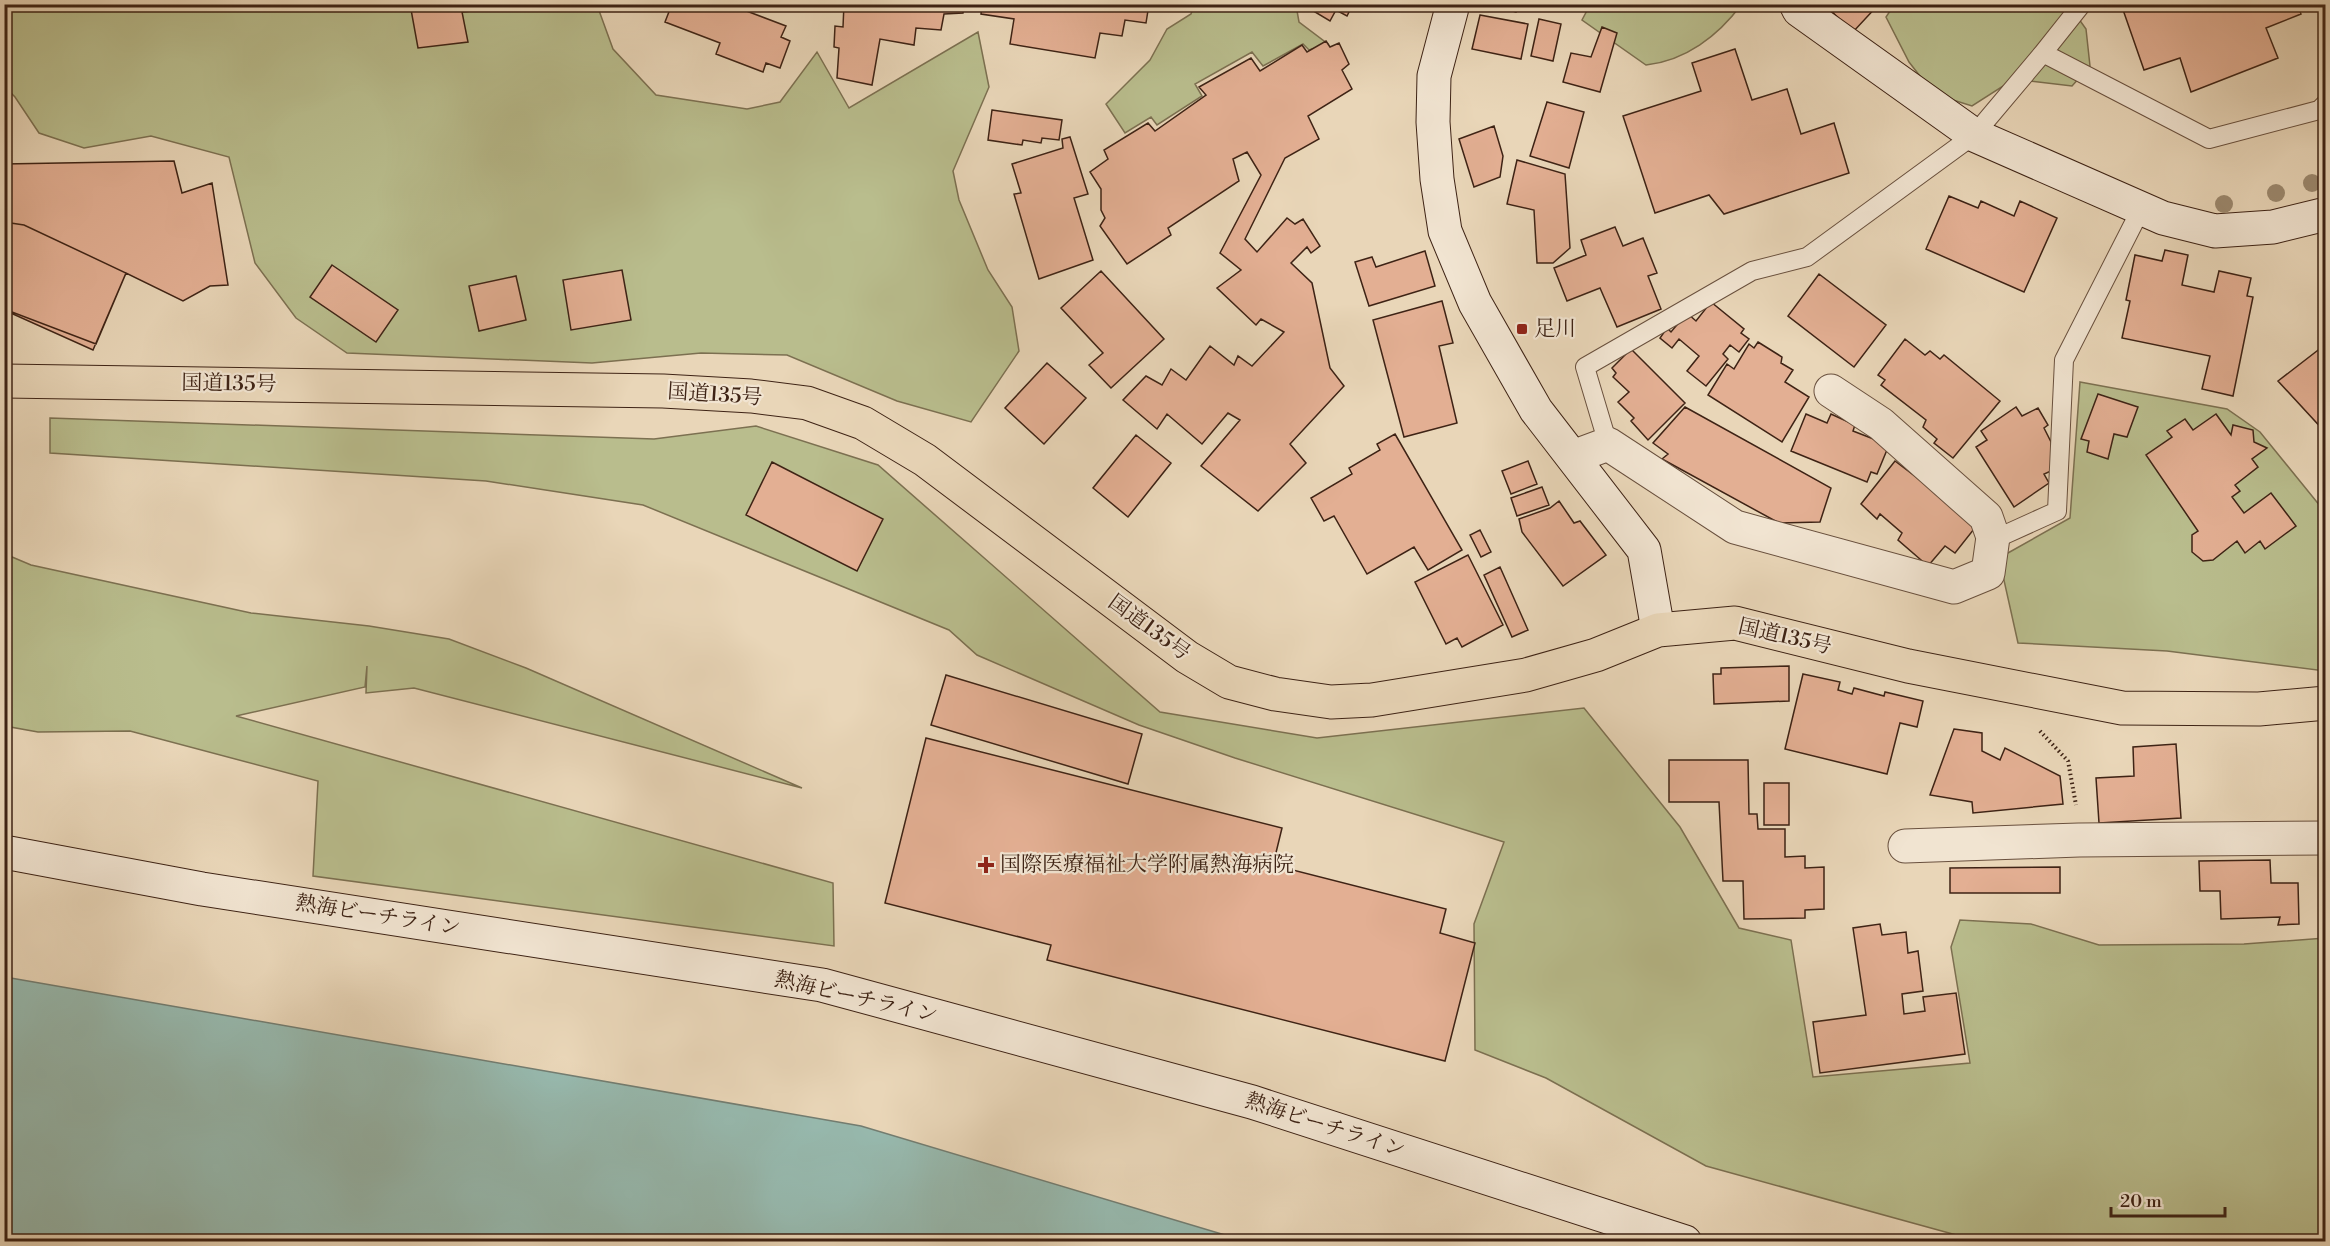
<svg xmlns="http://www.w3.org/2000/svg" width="2330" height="1246" viewBox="0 0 2330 1246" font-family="'Libre Bodoni','Noto Serif JP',serif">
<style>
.green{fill:#b9bd8d;stroke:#7c7051;stroke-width:1.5}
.water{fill:#97b9ae;stroke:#737d71;stroke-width:1.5}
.building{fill:#e3af93;stroke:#3e2315;stroke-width:1.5}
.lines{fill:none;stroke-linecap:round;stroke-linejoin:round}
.lane-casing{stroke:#69503e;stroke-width:20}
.street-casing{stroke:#69503e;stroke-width:35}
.secondary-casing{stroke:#3e2315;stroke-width:35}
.highway-casing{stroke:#3e2315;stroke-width:35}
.path{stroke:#3e2315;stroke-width:4;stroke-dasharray:1.5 3;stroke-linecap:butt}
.lane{stroke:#f1e4d1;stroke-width:18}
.street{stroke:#f1e4d1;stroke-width:33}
.secondary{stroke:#f1e4d1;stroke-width:33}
.highway{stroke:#e9d6b8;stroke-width:33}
.tree{fill:#9c896f}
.poi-dot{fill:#8f2418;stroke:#f1e4d1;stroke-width:2}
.labels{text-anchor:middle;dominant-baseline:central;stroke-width:4.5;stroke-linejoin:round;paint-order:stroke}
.poi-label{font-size:21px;fill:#3e2315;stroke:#f1e4d1;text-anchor:start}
.street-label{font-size:21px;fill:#3e2315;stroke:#f1e4d1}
</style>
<rect width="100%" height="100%" fill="#e9d6b8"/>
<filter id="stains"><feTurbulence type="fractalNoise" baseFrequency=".00333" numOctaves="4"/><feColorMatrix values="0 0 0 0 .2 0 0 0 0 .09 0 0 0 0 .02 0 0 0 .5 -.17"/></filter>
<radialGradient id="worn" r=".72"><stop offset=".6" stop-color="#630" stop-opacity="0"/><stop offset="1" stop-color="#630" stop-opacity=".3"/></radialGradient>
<path class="green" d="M4,5h593l16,44 43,46 91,14 33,-7 37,-50 32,56 129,-76 11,55 -36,84 6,29 29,70 24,37 7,44 -48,71 -74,-21 -110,-46 -86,-2 -109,10 -245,-10 -51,-35 -41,-55 -26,-106 -78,-21 -67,12 -45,-15 -24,-36 -10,-10z
M1194,5h102l3,17 29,22 -19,6 -6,-6 -40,22 -11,-14 -57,32 7,12 -45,29 -6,-8 -26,16 -19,-29 44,-44 17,-31 24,-15z
M1590,5h151c-23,31 -56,56 -95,60l-64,-45z
M1894,5h175l17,24 4,37 -18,20 -58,-7 -42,27 -38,-12 -25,-32 -23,-45z
M2080,382l147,27 33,23 65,80v159l-158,-20 -149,-8 -19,-85 71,-40z
M50,418l604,21 102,-13 122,39 282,247 157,26 267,-30 96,119 59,101 52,12 22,137 157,-14 -19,-116 9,-27 71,4 68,21 145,-1 81,-6v303h-347l-272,-75 -160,-88 -71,-28 -1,-126 30,-82 -269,-84 -96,-33 -162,-70 -28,-25 -306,-125 -157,-24 -436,-28z
M5,554l26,11 220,48 118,13 80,13 77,29 276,120 -388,-100 -48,5 1,-27 -2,21 -129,29 597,167 1,63 -521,-70 5,-95 -188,-50 -92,1 -33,-6z"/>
<path class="water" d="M5,977l856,149 384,115h-1240z"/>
<path class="building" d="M410,4h93l1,4 -42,4 6,30 -50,6z
M672,4h56l58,22 -5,11 9,4 -10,27 -14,-5 -3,9 -47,-18 4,-11 -55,-21z
M844,4h120l-1,9 -19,1 -3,16 -25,-2 -2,17 -34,-6 -8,46 -35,-7 2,-30 -5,-1 1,-21 8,1z
M982,4h167l-3,19 -21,-3 -3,16 -22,-3 -5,25 -85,-14 4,-25 -33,-5z
M1313,4h40l-6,12 -11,-6 -6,11 -20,-12z
M1490,4h29l-3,8z
M1824,4h55l-26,28z
M2121,4h176l4,10 -35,14 12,30 -87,34 -11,-34 -36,12z
M1480,15l48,9 -7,35 -49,-10z
M1539,19l22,5 -8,37 -22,-5z
M1602,27l15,6 -17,59 -37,-10 8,-29 20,4z
M1326,41l4,6 9,-4 10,21 -7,6 10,19 -44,27 11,23 -34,19 -40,81 12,13 30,-34 8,6 8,-5 17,27 -9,7 -4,-6 -16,16 21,20 18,85 14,18 -54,58 16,19 -48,48 -57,-45 39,-46 -12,-7 -26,31 -35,-30 -10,15 -34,-29 23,-24 16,9 9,-16 15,11 24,-34 24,19 4,-9 14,10 32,-34 -23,-13 -5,6 -39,-37 24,-18 -21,-17 41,-78 -14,-23 -14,7 6,22 -71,47 3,7 -44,29 -27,-38 5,-8 -4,-8v-21l-11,-17 18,-13 -4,-9 44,-27 7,8 51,-36 -7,-8 52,-29 9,13 42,-26 5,7z
M1735,49l17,51 35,-11 14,45 33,-11 15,50 -125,41 -15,-19 -54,18 -32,-97 78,-25 -9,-28z
M1547,102l37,10 -15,56 -39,-12z
M992,110l70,10 -3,20 -17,-2 -1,5 -18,-3 -1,5 -34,-5z
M1494,126l9,30 -3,21 -26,10 -15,-48z
M1070,137l18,57 -14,4 19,62 -54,19 -25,-85 7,-1 -9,-29 51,-16 -1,-9z
M1517,160l48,14 5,74 -17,15h-16l-3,-53 -27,-6z
M174,161l8,32 30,-10 16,102 -18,1 -27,15 -57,-28 -33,77 -89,-40v-146z
M1949,196l29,12 3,-7 33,15 6,-15 37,17 -33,74 -98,-43z
M4,222l20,3 102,48 -30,71 -92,-35z
M1615,227l8,19 20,-8 14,35 -9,3 13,33 -44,18 -17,-39 -33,13 -13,-33 32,-13 -5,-15z
M2165,250l23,5 -6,30 32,7 5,-21 32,7 -4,18 6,1 -20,99 -31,-7 8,-33 -88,-18 8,-37 -4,-1 9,-45 27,6z
M1425,251l10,35 -66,20 -14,-44 17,-5 4,10z
M332,265l66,45 -22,32 -66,-45z
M622,270l9,50 -60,10 -8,-50z
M1101,271l63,68 -53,49 -22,-23 14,-12 -42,-45z
M1819,274l67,51 -32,42 -66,-51z
M516,276l10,44 -47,11 -10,-45z
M1442,301l11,42 -14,3 18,77 -53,14 -31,-117z
M1711,302l33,27 -3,4 8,6 -10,13 -9,-7 -7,9 5,5 -22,27 -19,-15 12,-15 -20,-17 -7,9 -12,-10 7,-10 4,4 16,-19 9,8z
M1905,339l20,16 5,-4 10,8 4,-4 56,46 -47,57 -19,-15 3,-4 -14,-12 3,-7 -45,-35 4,-5 -7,-5z
M1758,342l24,15 -1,6 12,7 -8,12 24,15 -27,45 -74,-47 19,-31 7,5 15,-25 5,4z
M2326,344v89l-48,-52z
M1631,349l54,54 -37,37 -17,-19 3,-3 -16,-16 11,-10 -16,-15 3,-4 -4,-5z
M1047,363l39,35 -42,46 -39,-36z
M2098,394l40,13 -11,30 -13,-3 -6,25 -21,-7 2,-11 -8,-2z
M1685,407l146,81 -11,34 -41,1 -117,-64 6,-5 -15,-11z
M2016,407l6,9 16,-8 10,17 -4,3 7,14v29l-7,3 5,9 -35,24 -38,-60 11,-7 -6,-9z
M1806,414l21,9 4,-9 24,11 -2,6 36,14 -12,29 -6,-2 -4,10 -76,-31z
M2216,414l15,21 2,-10 20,5 1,12 13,6 -15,11 6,8 -23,18 5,6 -8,6 12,16 27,-20 25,33 -31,23 -5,-8 -15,12 -8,-12 -24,19 -10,1 -11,-9v-17l6,-4 -52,-76 26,-18 -5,-6 18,-12 8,11z
M1395,434l67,116 -34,20 -14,-23 -47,27 -33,-58 -10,5 -13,-23 41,-24 -3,-6 31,-18 -3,-6z
M1136,435l35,28 -43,54 -35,-29z
M1528,461l9,23 -26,10 -9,-23z
M1895,461l83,63 -23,29 -10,-7 -17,20 -30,-26 4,-7 -22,-19 -3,5 -16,-15z
M772,462l111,57 -26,52 -111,-56z
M1542,487l7,18 -32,11 -6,-18z
M1559,501l15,22 6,-2 26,34 -43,31 -41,-54 -3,-13 31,-11z
M1480,530l11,22 -10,5 -11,-22z
M1468,555l35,70 -41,22 -5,-9 -11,6 -31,-62z
M1500,567l28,63 -16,7 -28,-62z
M1789,666v35l-75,3 -1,-30h8v-6z
M1803,674l37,8 -2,8 14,4 2,-6 30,8 1,-4 38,9 -6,26 -17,-4 -13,51 -102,-25z
M946,675l196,59 -14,50 -197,-59z
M1954,729l28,4v18l18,9 5,-12 55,28 3,28 -90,9 -1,-11 -42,-7z
M926,738l356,90 -9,37 173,44 -6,24 35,10 -30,118 -398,-101 4,-15 -166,-42z
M2176,744l5,74 -82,5 -3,-45 38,-2 -1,-29z
M1669,760h79l1,54h8l1,15h27v28l20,-1v12l19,-1v42l-19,1v8l-61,1 -1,-38h-20l-4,-79h-50z
M1764,783h25v42h-25z
M2270,860l1,23h27l1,41 -21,1 2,-8 -59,2 -1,-28h-20l-1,-30z
M2060,867v26h-110v-25z
M1880,924l2,11 24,-3 2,21 10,-2 5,40 -21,3 2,20 21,-3 -2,-14 33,-4 9,61 -145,19 -7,-51 53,-7 -13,-87z"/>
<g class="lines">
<defs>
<path id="lane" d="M2043,53l39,-49
M1608,444l-23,-77 167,-96 55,-14 167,-122 69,-82 166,86 110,-29 7,-7
M1993,540l64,-29 7,-151 77,-151"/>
<path id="street" d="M1573,457l35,-13 127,83 219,60 34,-14 5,-36 -7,-20 -105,-93 -50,-33
M1905,846l174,-6 247,-2"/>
<path id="secondary" d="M1453,4l-19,72 -1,46 4,57 8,52 30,72 61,107 108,140 14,80
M1796,4l3,6 175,125 189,83 52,13 58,-4 53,-13
M4,852l198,37 620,96 430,117 433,140"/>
<path id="highway" d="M4,381l659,10 88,5 56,7 56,20 62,37 262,197 42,25 46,12 56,8 41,-2 154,-25 70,-20 62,-25 77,-7 173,43 214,42 137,1 67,-6"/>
</defs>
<use href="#lane" class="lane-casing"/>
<use href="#street" class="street-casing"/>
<use href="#secondary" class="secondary-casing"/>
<use href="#highway" class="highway-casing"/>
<path class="path" d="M2040,731l28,30 8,44"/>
<use href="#lane" class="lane"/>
<use href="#street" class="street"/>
<use href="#secondary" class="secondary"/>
<use href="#highway" class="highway"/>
</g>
<g class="tree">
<circle cx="2312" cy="183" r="9"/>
<circle cx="2276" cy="193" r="9"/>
<circle cx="2224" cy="204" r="9"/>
</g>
<g class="poi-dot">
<rect x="1516" y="323" width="12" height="12" rx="3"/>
<path d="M983 856h6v6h6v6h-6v6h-6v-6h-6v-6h6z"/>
</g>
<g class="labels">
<g class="poi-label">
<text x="1534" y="329">足川</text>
<text x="1000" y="865">国際医療福祉大学附属熱海病院</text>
</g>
<g class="street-label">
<text transform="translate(229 384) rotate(1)">国道135号</text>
<text transform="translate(715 395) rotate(4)">国道135号</text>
<text transform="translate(1149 628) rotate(36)">国道135号</text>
<text transform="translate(1785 637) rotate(13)">国道135号</text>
<text transform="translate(378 916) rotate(9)">熱海ビーチライン</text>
<text transform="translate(856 998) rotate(13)">熱海ビーチライン</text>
<text transform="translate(1325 1126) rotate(18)">熱海ビーチライン</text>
</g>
</g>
<rect width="2330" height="1246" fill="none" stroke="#e9d6b8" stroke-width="24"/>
<rect x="6" y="6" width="2318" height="1234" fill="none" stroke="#3e2315" stroke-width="3"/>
<rect x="12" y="12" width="2306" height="1222" fill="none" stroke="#3e2315" stroke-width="1.5"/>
<path d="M2111 1207v9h114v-9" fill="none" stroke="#3e2315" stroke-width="3"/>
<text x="2120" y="1207" font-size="18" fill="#3e2315" stroke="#f1e4d1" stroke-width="4.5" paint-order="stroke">20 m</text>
<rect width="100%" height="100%" filter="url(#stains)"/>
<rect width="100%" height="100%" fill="url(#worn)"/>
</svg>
